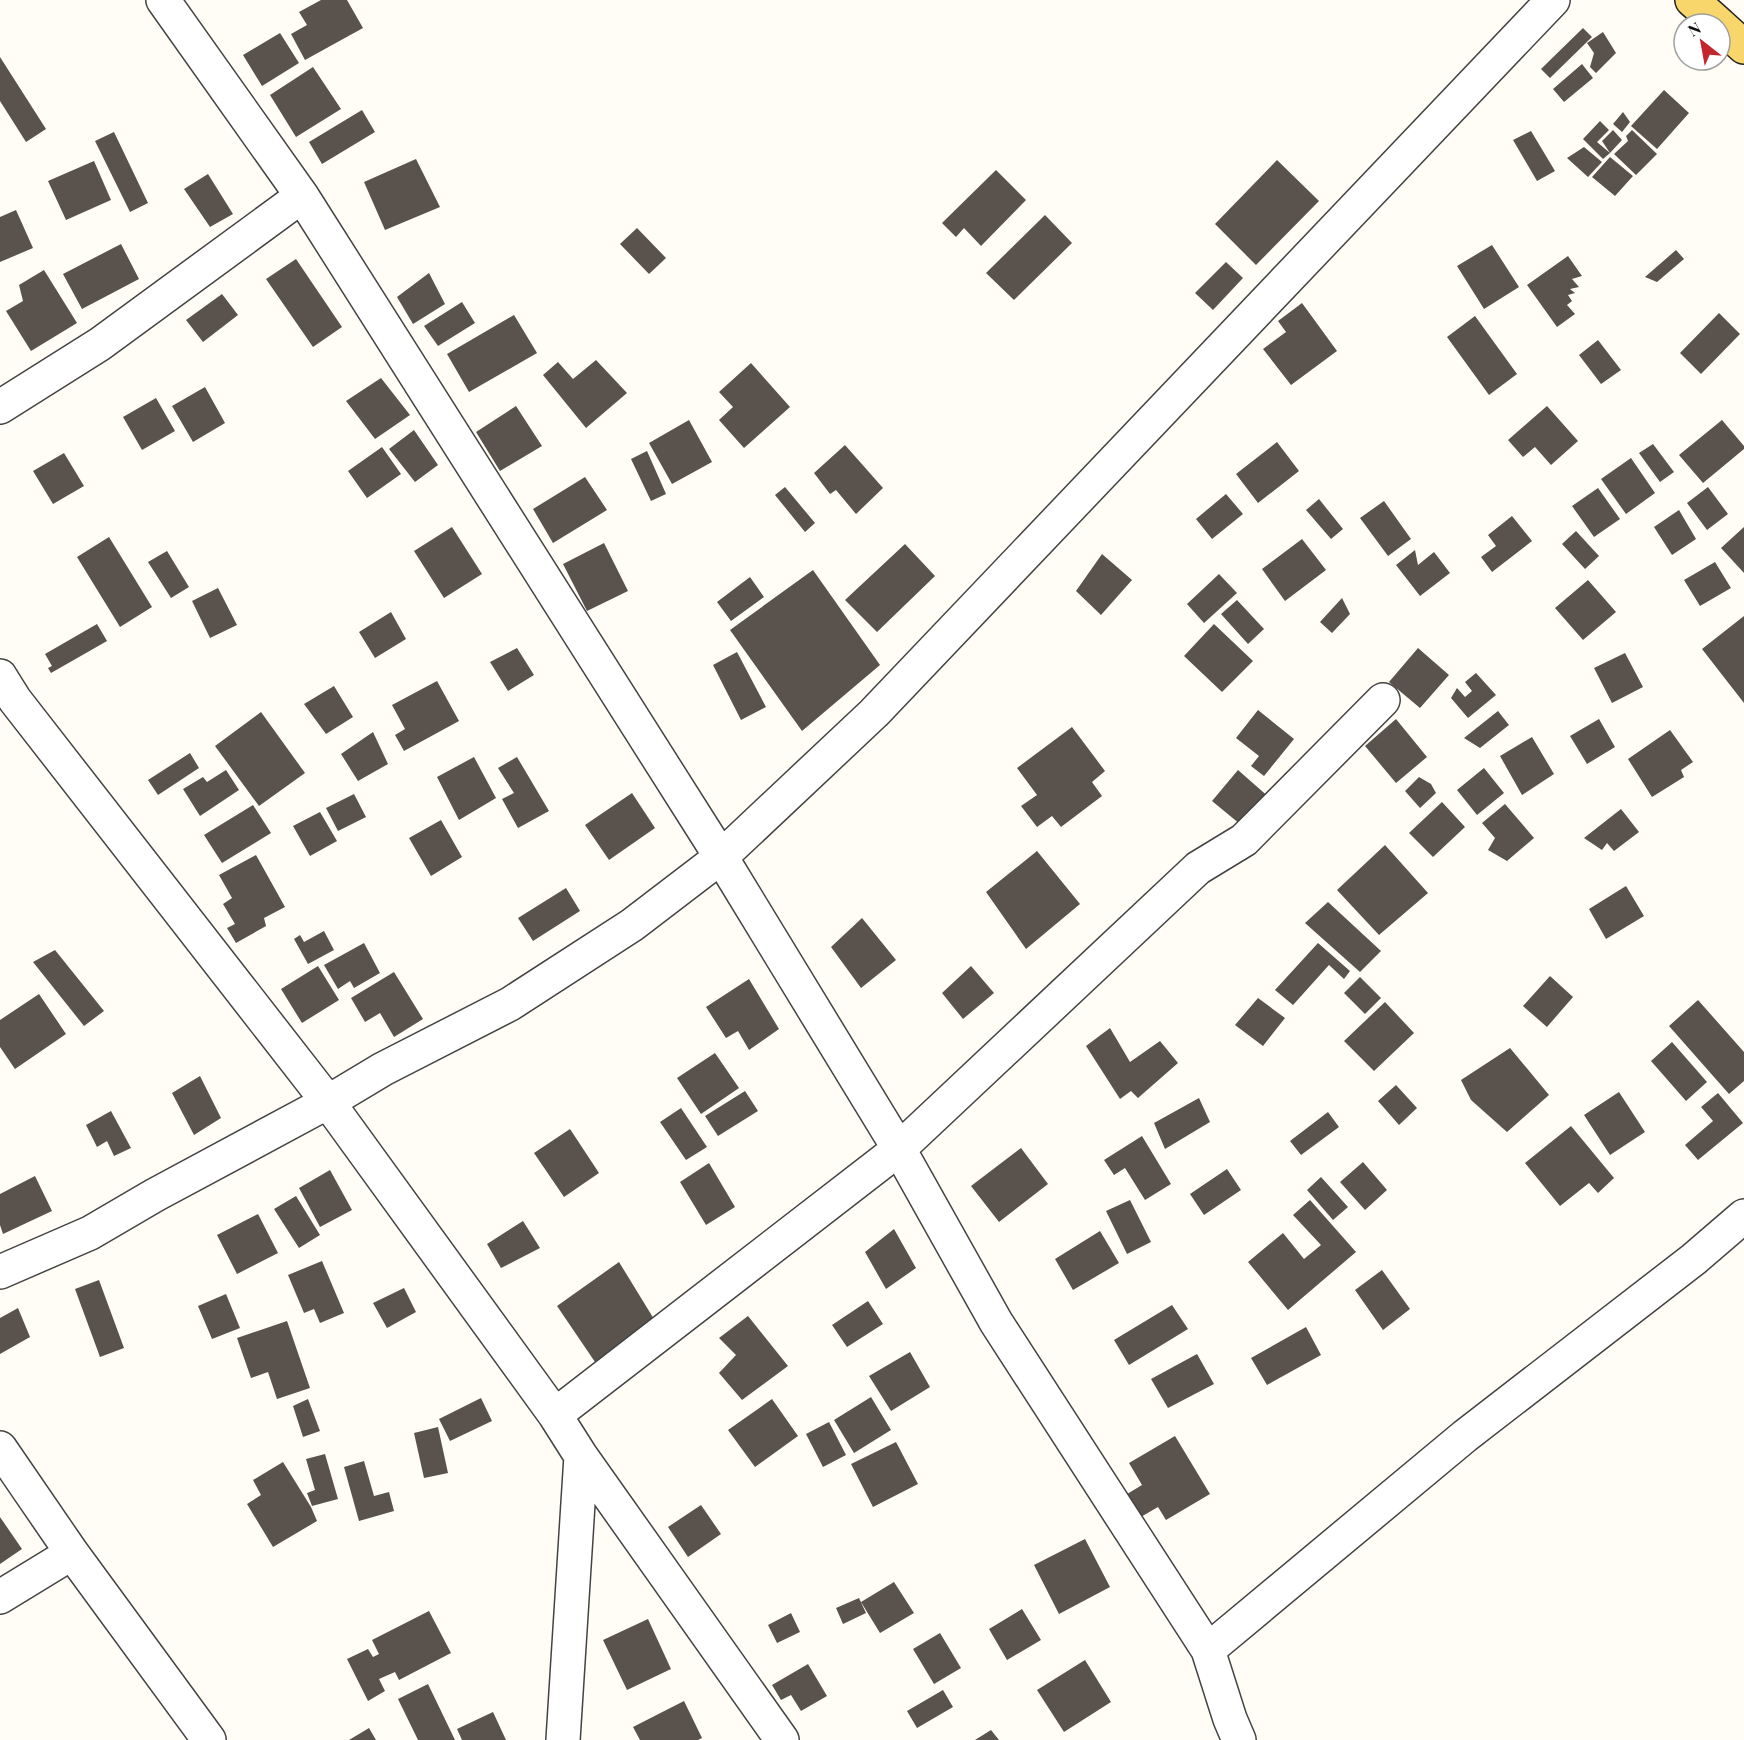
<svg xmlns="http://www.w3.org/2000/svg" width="1744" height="1740" viewBox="0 0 1744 1740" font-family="'Playfair Display',serif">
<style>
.building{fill:#5a524d}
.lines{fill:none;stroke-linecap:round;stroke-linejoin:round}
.minor-casing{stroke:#444;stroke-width:36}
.major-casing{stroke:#222;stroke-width:36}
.minor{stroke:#fff;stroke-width:33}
.major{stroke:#f9d66b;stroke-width:33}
</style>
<rect width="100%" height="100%" fill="#fffdf5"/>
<path class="building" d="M321,0h26l16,28 -58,32 -14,-26 16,-9 -8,-13z
M1583,28l9,9 -42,41 -9,-9z
M1603,32l13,21 -20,20 -6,-6 4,-14 -7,-10z
M280,33l19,30 -37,23 -19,-31z
M0,57l46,72 -20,13 -26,-41z
M1582,64l11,14 -29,24 -11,-13z
M313,67l28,42 -45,28 -26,-42z
M1664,90l25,23 -32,36 -26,-23z
M362,110l13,22 -53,32 -13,-22z
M1623,112l7,10 -8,10 -9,-8z
M1600,121l9,9 -12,12 13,11 -7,6 -20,-20z
M1613,130l9,10 -12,13 -8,-12z
M1632,130l25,24 -21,21 -22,-21 14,-13 -2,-5z
M1531,131l24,40 -18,10 -24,-41z
M114,132l34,71 -18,9 -35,-71z
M1584,147l18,15 -14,15 -21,-19z
M1610,157l23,19 -18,20 -23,-19z
M416,159l24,48 -55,23 -21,-48z
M1277,160l42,41 -63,64 -41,-41z
M94,161l17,39 -45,20 -18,-39z
M996,170l30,30 -45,46 -17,-18 -8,9 -14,-14z
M208,174l25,40 -23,13 -26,-38z
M16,210l17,38 -33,14v-45z
M1045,215l27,28 -58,57 -28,-27z
M637,228l29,30 -17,16 -29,-30z
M121,244l18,35 -57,30 -19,-35z
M1492,245l27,42 -35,22 -27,-43z
M1676,250l8,9 -27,23 -12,-5z
M1568,256l14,20 -10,3 7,8 -9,2 5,4 -7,2 4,6 -5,4 8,9 -18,13 -30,-42z
M296,259l46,68 -29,20 -47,-68z
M1226,262l17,16 -30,32 -18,-17z
M44,270l33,53 -46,28 -25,-40 17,-10 -4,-16z
M429,273l16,31 -32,20 -16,-27z
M222,294l16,21 -35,27 -17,-22z
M462,302l13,21 -37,23 -14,-20z
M1302,303l35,48 -46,34 -28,-36 23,-17 -8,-11z
M1719,313l21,21 -39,40 -21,-21z
M514,315l23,38 -68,39 -22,-38z
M1475,316l42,58 -28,21 -42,-58z
M1598,340l23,30 -20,14 -22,-29z
M596,360l31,33 -41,35 -43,-53 15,-13 15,17z
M751,363l39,44 -46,41 -25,-28 14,-13 -14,-15z
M381,378l29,37 -35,24 -29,-38z
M205,387l20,36 -32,19 -21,-36z
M156,398l19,33 -33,19 -19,-33z
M516,406l26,40 -42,25 -24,-39z
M1547,406l31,35 -27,24 -16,-18 -12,10 -15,-17z
M689,420l23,42 -40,22 -23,-41z
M1722,420l22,26v3l-41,34 -24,-28z
M414,430l24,35 -23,17 -26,-33z
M1277,442l22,29 -41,32 -22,-29z
M1653,444l21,28 -14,10 -21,-29z
M845,445l38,43 -27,26 -20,-24 -6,4 -16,-21z
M382,447l19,27 -34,24 -19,-27z
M647,451l19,43 -15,7 -20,-42z
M64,453l20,33 -31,18 -20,-33z
M1631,458l24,35 -29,21 -25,-35z
M585,477l22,33 -54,33 -20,-34z
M785,487l30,36 -10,9 -30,-37z
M1708,487l20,27 -21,16 -20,-27z
M1598,488l22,31 -26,18 -22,-31z
M1226,494l17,20 -31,25 -16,-20z
M1319,499l24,30 -12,10 -25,-29z
M1384,501l27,38 -23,17 -28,-38z
M1679,510l17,29 -24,16 -18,-28z
M1512,516l20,25 -40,31 -11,-15 15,-11 -8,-11z
M452,527l30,47 -38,24 -30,-47z
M1744,527v46l-23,-25z
M1576,531l23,25 -14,13 -23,-25z
M109,537l43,70 -32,20 -43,-70z
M1302,539l24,31 -41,31 -23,-32z
M604,543l24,48 -41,20 -24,-47z
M905,544l30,32 -58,56 -32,-32z
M1415,550l3,15 16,-13 16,21 -30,23 -24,-31z
M167,551l22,36 -18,11 -23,-36z
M1102,554l30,26 -31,35 -25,-24z
M1715,562l16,26 -31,18 -16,-26z
M813,570l67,95 -78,66 -72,-101z
M1219,574l18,19 -33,30 -17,-19z
M750,577l14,20 -33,24 -14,-19z
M1588,580l28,32 -33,28 -28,-32z
M218,588l19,37 -27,13 -18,-37z
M1342,598l8,16 -18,19 -12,-11z
M1237,600l27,29 -16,15 -27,-30z
M391,612l15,27 -31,19 -16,-26z
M1744,616v87l-42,-54z
M97,624l10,17 -56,32 -3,-5 4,-2 -7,-12z
M1214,624l39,37 -31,31 -38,-36z
M517,648l17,27 -26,16 -18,-29z
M1418,648l31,27 -29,33 -31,-26z
M737,652l29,55 -25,13 -28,-55z
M1625,653l18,34 -31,16 -18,-35z
M1476,673l20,22 -28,23 -17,-20 6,-10 8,9 7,-6 -7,-9z
M437,681l22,40 -55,30 -9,-16 10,-6 -13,-24z
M334,686l19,31 -27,17 -22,-30z
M1258,710l36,29 -30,37 -13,-10 8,-10 -23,-18z
M1498,711l11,14 -29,23 -16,-10z
M261,712l44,61 -46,33 -44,-60z
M1396,719l31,38 -31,26 -31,-37z
M1599,719l16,28 -28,17 -17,-28z
M1072,727l33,44 -13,11 10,14 -41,31 -9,-11 -15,11 -16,-21 16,-11 -20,-27z
M1670,730l23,32 -12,8 3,7 -32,20 -24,-38z
M373,732l15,32 -30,17 -17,-27z
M1532,737l22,37 -32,21 -22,-39z
M190,753l9,15 -41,27 -10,-15z
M474,757l22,41 -37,22 -22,-43z
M517,757l32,54 -31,17 -16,-29 12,-6 -16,-25z
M1484,768l20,25 -27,22 -20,-25z
M226,770l13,20 -39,26 -17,-27 20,-12 4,5z
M1238,770l33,29 -25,30 -34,-28z
M1419,777l12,7 5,9 -16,15 -15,-17z
M632,793l23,35 -46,32 -24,-35z
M354,794l12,23 -28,14 -12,-23z
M1442,802l23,25 -32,30 -24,-24z
M1505,804l29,34 -27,23 -19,-11 7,-12 -13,-15z
M253,805l18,28 -49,30 -18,-28z
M1621,809l18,23 -25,19 -7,-8 -5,7 -18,-12z
M320,812l17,29 -27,15 -17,-30z
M441,820l21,37 -31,19 -22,-38z
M1385,845l43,48 -49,42 -42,-45z
M1037,851l43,53 -54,45 -40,-57z
M256,855l29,52 -21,11 2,8 -30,17 -9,-15 8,-4 -12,-20 9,-6 -13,-23z
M1626,886l18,30 -38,23 -17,-30z
M566,888l14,23 -47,30 -15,-23z
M1328,902l53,49 -21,21 -55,-49z
M862,918l34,42 -35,28 -30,-41z
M324,931l10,19 -26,14 -14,-25 6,-4 4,7z
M364,943l16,30 -26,15 -4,-7 -12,8 -14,-24z
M1318,943l32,28 -6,8 -15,-14 -36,40 -18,-15z
M55,950l49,61 -20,15 -51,-64z
M318,966l21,34 -37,23 -21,-34z
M971,966l23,27 -31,26 -21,-26z
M394,972l29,47 -29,18 -14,-24 -15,9 -14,-24z
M1550,976l23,21 -26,30 -24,-21z
M1360,977l21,21 -16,16 -21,-21z
M749,979l30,50 -30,21 -11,-19 -12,7 -20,-31z
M39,994l27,40 -51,35 -15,-22v-27z
M1258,998l27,20 -22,28 -28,-21z
M1698,1000l46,52v29l-15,13 -60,-68z
M1385,1002l29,31 -40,38 -30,-30z
M1110,1028l20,34 30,-21 18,22 -40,35 -7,-7 -11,8 -34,-53z
M1672,1042l35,40 -21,19 -35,-40z
M1510,1048l39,47 -42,37 -36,-32 -10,-20z
M715,1053l24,35 -38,26 -24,-36z
M200,1076l21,42 -27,17 -22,-42z
M1396,1085l21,23 -18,17 -21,-24z
M745,1091l13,20 -40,25 -13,-20z
M1619,1092l26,40 -35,23 -26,-40z
M1718,1093l25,30 -45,37 -13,-15 28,-24 -12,-14z
M1199,1098l11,24 -45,27 -11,-26z
M681,1108l26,39 -21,13 -26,-38z
M111,1111l20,37 -17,8 -7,-15 -10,6 -11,-22z
M1328,1112l11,15 -38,28 -11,-14z
M1571,1126l43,52 -16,15 -9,-10 -29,23 -35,-43z
M570,1129l29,44 -35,24 -30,-44z
M1142,1136l29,48 -26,16 -20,-32 -11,7 -10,-15z
M1021,1148l27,36 -49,38 -28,-36z
M1363,1162l24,28 -22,20 -25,-28z
M709,1163l26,44 -29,18 -26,-43z
M1227,1169l14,21 -37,25 -14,-21z
M330,1170l22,40 -32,17 -21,-39z
M35,1176l17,35 -49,23 -3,-9v-31z
M1321,1177l27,30 -15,13 -26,-30z
M296,1196l24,39 -21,13 -25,-39z
M1130,1200l21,42 -24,12 -21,-43z
M1310,1200l46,52 -68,58 -40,-48 35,-29 21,26 17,-14 -28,-30z
M258,1214l20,39 -41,21 -20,-39z
M523,1221l17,27 -39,20 -14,-24z
M894,1229l22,39 -30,21 -21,-37z
M1100,1231l19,32 -46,27 -18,-31z
M322,1261l22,52 -24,10 -6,-14 -10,4 -16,-38z
M619,1262l38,62 -62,38 -38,-56z
M1382,1270l28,39 -27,21 -28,-40z
M99,1280l25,68 -24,9 -25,-68z
M404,1288l12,24 -29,16 -14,-25z
M226,1294l14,34 -28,11 -14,-33z
M868,1301l15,23 -36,23 -15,-22z
M1172,1305l16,24 -59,36 -15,-25z
M18,1308l12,29 -30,17v-36z
M748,1316l40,50 -46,34 -23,-27 17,-18 -17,-17z
M287,1321l23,67 -33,11 -9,-27 -17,6 -14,-40z
M1306,1327l15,28 -54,30 -16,-27z
M910,1352l20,35 -39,24 -22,-35z
M1197,1354l17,30 -46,24 -17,-29z
M871,1397l20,33 -37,23 -20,-33z
M481,1398l11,23 -42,20 -11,-22z
M308,1399l12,32 -17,6 -10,-31z
M772,1399l26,37 -43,31 -27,-37z
M829,1422l17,33 -23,12 -17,-33z
M438,1427l10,46 -24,5 -10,-45z
M1175,1436l35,58 -44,26 -8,-13 -31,18 -13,-23 28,-17 -13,-22z
M896,1442l22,42 -45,23 -22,-43z
M325,1454l13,45 -26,7 -5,-13 8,-3 -9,-31z
M364,1461l10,35 15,-4 5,19 -35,10 -15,-54z
M283,1462l28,45 6,14 -44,26 -26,-43 14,-9 -8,-15z
M701,1505l20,29 -33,23 -20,-30z
M0,1517l22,32 -22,15z
M1085,1539l25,48 -51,27 -25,-49z
M894,1582l20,31 -34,20 -19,-31z
M859,1598l7,15 -23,11 -7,-16z
M1022,1609l19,31 -34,20 -18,-31z
M429,1611l22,42 -52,27 -4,-8 -16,7 6,12 -17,10 -21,-42 21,-10 5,8 6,-3 -7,-14z
M791,1613l9,19 -23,11 -9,-18z
M648,1619l23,50 -44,21 -24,-50z
M940,1633l21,35 -27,16 -21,-35z
M1085,1660l26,42 -47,30 -27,-42z
M808,1664l19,32 -26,15 -10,-16 -10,5 -9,-15z
M428,1684l27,56h-37l-20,-41z
M943,1690l10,17 -36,21 -10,-17z
M684,1701l18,37 -4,2h-58l-7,-13z
M493,1712l13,28h-44l-5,-11z
M369,1728l7,12h-27z
M991,1730l8,10h-24z"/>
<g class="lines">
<defs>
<path id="minor" d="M163,0l139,196 419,661 178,292 -344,266
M0,407l100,-63 202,-148
M0,676l15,24 313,402 227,313 26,41 201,284
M0,1272l90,-39 65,-38 173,-93 55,-33 127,-65 122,-79 89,-68 153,-144 679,-713
M0,1448l72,105 137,187
M0,1597l72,-44
M1208,1650l257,-214 229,-177 50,-43
M563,1740l18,-284
M1239,1740l-9,-21 -22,-69 -212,-328 -97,-173 299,-281 46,-28 139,-140"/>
<path id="major" d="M1692,0l27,24
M1720,25l24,22"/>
</defs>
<use href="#minor" class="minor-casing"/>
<use href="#major" class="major-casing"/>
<use href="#minor" class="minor"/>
<use href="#major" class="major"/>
</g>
<g transform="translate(1702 42) rotate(329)"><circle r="28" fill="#ffffff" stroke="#a0a0a0" stroke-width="1.5"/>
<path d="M0-4.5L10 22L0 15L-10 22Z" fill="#c4262e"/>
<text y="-9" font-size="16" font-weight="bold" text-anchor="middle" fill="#111111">N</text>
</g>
</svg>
